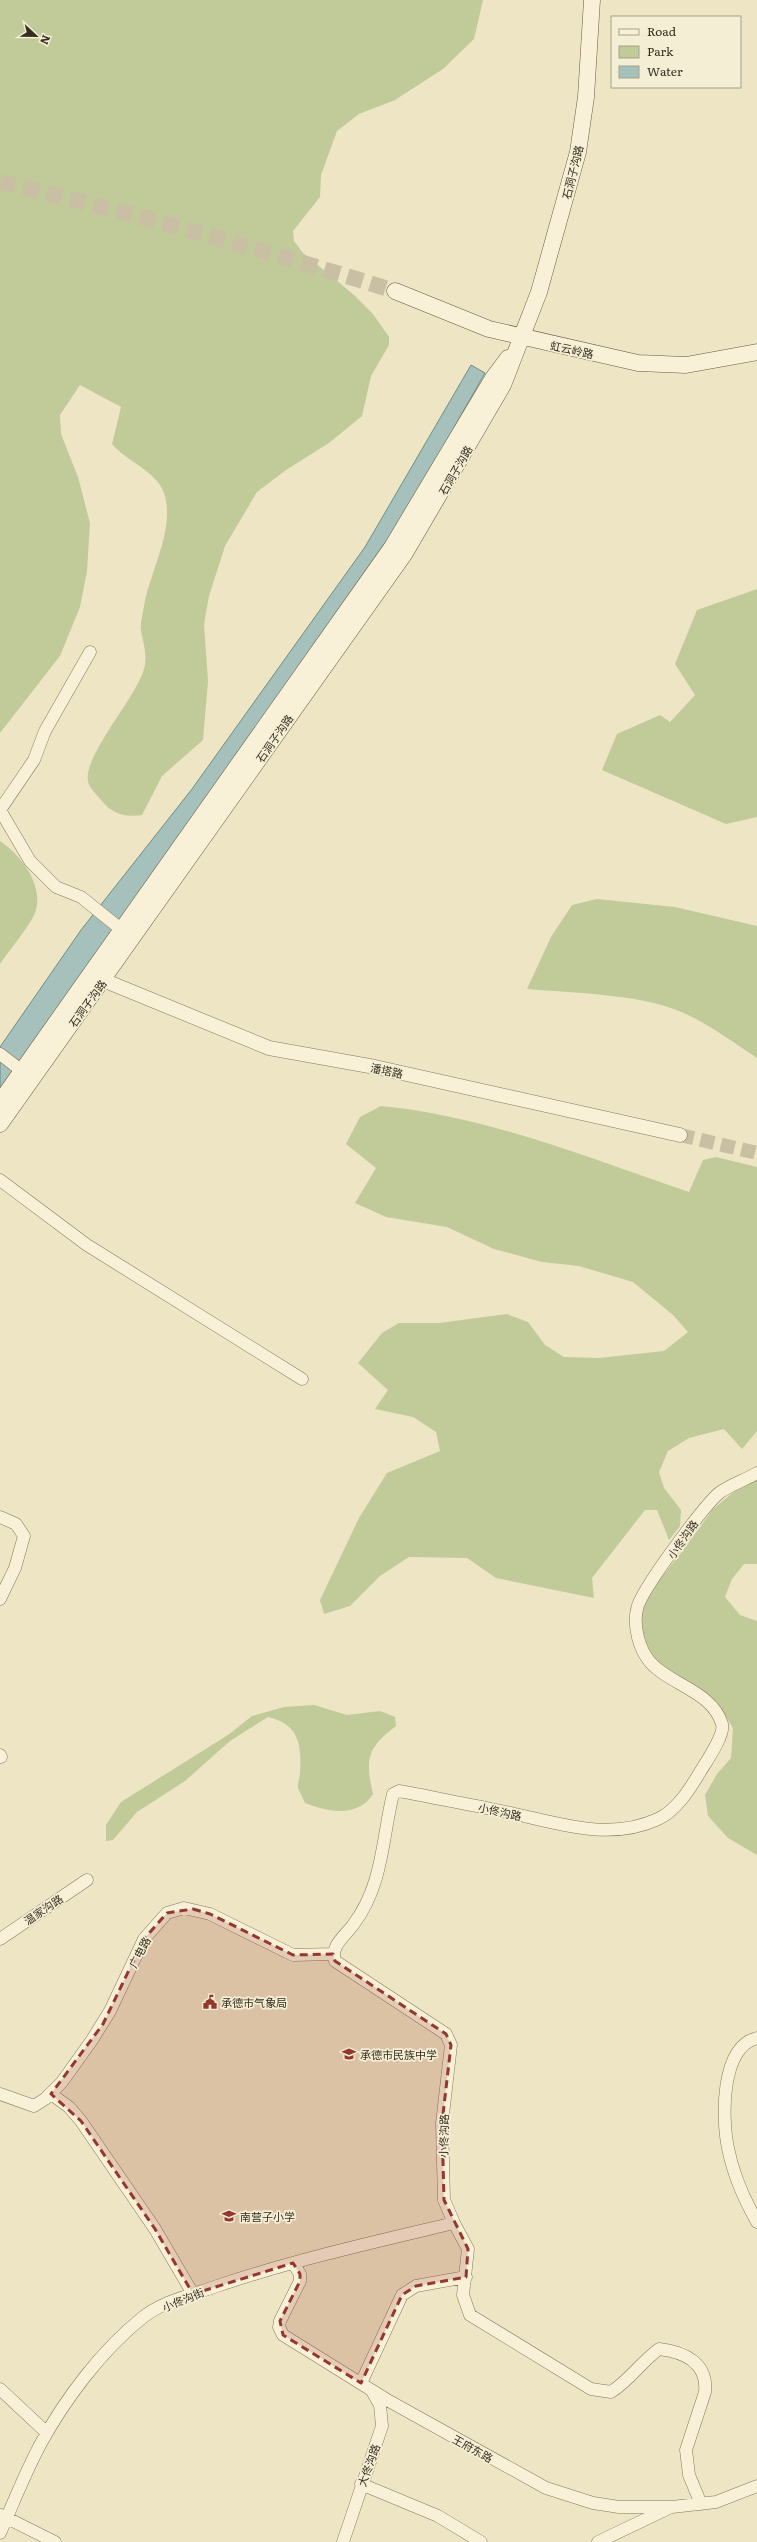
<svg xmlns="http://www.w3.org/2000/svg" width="757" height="2542" viewBox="0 0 757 2542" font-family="Literata,'Noto Sans SC',serif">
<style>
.green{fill:#c0cb99}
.water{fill:#a6c0bb;stroke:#6d8e89}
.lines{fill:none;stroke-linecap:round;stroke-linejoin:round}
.tertiary-tunnel{stroke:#c9c0a3;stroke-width:14;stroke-dasharray:14 7;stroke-linecap:butt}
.secondary-tunnel{stroke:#c9c0a3;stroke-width:16;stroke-dasharray:16 8;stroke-linecap:butt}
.minor-casing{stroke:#87775b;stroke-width:13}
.tertiary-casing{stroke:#87775b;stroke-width:15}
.secondary-casing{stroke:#69583e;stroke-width:17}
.minor{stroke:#f8f1d8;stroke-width:12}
.tertiary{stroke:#f8f1d8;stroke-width:14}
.secondary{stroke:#f8f1d8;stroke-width:16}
.marked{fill:#94372d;fill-opacity:0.2;stroke:#94372d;stroke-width:3;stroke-dasharray:8 5;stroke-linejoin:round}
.labels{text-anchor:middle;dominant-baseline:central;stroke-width:3.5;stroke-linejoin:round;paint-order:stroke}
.street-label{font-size:11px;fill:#372d1f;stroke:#f4eed4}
.poi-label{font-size:11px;fill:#372d1f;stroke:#f4eed4;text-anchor:start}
</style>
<rect width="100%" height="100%" fill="#ede5c4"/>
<path class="green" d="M0,0h483l-9,39 -31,30 -48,31 -36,14 -22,17 -16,44 -1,22 -27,34 1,10 9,12 51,42 19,19 16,23v8l-18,31 -9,40 -33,27 -43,27 -29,22 -32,54 -16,50 -5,28 4,57 -5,59 -41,36 -20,39c-16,2 -29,0 -40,-14 -4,-5 -13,-13 -14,-20 -5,-25 48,-83 56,-112 4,-14 -1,-26 -3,-39 -1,-7 2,-17 3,-24 6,-35 30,-74 21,-110 -6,-24 -38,-34 -53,-52l9,-37 -41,-22 -20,30 1,19 17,43 12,46 -3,48 -7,36 -20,49 -60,77z
M757,589v228l-31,7 -124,-54 15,-36 43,-19 10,7 25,-27 -20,-31 22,-54z
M0,841c21,14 43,43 36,69 -3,12 -28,42 -36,54z
M597,899l78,8 82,19v132c-24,-16 -47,-33 -73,-45 -42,-19 -111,-20 -157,-24l24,-52 21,-32z
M381,1106c106,10 207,52 308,86l14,-32 13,-3 41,10v264l-15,18 -18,-20 -35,9 -21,13 -9,21 5,16 17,22 -1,16 -11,14 -12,-30h-12l-53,68 2,20 -98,-20 -29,-20 -58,-1 -29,19 -30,30 -26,8 -4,-14 39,-82 28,-45 53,-22 -4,-19 -23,-15 -38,-8 13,-19 -30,-27 24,-30 17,-10h40l68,-9 21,8 17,23 19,12 35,1 65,-7 24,-19 -15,-17 -40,-33 -54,-16 -37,-4 -48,-13 -47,-22 -61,-10 -31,-14 21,-35 -30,-24 14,-27z
M757,1477v87h-13l-12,15 -7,18 15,18 17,6v234l-29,-17 -20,-22 -3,-21 12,-21 14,-16 2,-30 -10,-16 -28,-26 -30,-18 -18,-16 -8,-32 10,-28 32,-39 32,-44 35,-29z
M314,1705l33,10 33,-4 15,6 1,9c-29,22 -31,33 -23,68 -15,24 -45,18 -68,9 -2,-5 -5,-10 -7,-15 -1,-4 2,-10 2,-15 2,-28 -1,-49 -32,-56l-38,24 -45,40 -48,31 -24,28 -7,1v-16l15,-23 107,-67 24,-19 32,-9z"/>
<path class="water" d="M471,365l14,8 -96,169 -389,549v-44l81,-117 111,-141 173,-242z"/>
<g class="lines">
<path class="tertiary-tunnel" d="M680,1135l77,18"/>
<path class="secondary-tunnel" d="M0,182c133,31 264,68 395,109"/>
<defs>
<path id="minor" d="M0,810l34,-50 11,-29 45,-79
M0,810l30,51 26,26 25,10 41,33
M0,1054l22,17
M0,1180l87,65 215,134
M0,1517l16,7 8,12 -9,32 -15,31
M0,1755l1,2
M0,1939l87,-59
M757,2038c-37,9 -35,82 -29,110 5,26 16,51 29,74
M0,2094l34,12 11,-7 17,-17 30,-42 18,-29 34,-72 23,-26 17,-5 26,6 83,41 40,-1
M51,2094l18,13 12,14 74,108 38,65
M293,2263l7,11v7l-20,40 -1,6 4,8 106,66 157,87 47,15 26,4h53l44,-5 41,-16
M361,2383l41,-88 14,-9 50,-9
M0,2389l47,44
M361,2484l77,32 43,26
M701,2504l-12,-29 -3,-25 19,-58c3,-29 -20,-40 -46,-43 -18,13 -29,31 -48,43l-20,-3 -121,-74 -7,-20 5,-46 -14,-26 -10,-23 -2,-77 9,-78 -5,-11 -111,-73c-5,-15 10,-25 18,-36 30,-39 29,-86 40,-131l6,-3 11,2c35,7 70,13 105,21 46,10 96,27 143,5 18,-8 32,-30 42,-47 6,-10 25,-37 22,-48 -10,-33 -52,-39 -72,-62 -11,-13 -17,-36 -13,-53 3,-18 67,-103 82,-116 11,-8 26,-13 38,-20
M1,2515l54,27
M0,2533c13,-29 25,-60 40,-88 25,-46 61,-94 102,-127 21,-17 50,-23 75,-32 77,-26 157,-44 237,-63
M343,2542l39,-116 -2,-21 -8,-14
M598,2542l71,-34"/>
<path id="tertiary" d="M103,980l166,68 106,19 305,68"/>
<path id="secondary" d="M395,291l94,38 149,34 48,2 71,-13
M0,1102l392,-555 101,-169 15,-20
M0,1124l405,-571 98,-168 36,-93 39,-140 8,-55 6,-97"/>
</defs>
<use href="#minor" class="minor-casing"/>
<use href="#tertiary" class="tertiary-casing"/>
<use href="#secondary" class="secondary-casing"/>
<use href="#minor" class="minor"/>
<use href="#tertiary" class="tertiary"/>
<use href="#secondary" class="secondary"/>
</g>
<path class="marked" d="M193,1909l17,5 83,41 40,-1 2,7 111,73 5,11 -9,78 2,77 24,49 -2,28 -50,9 -14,9 -41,88 -78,-48 -3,-14 20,-40v-7l-7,-11 -100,31 -38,-65 -74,-108 -30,-27 52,-70 41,-85 23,-26z"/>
<defs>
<symbol id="civic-bare" viewBox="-9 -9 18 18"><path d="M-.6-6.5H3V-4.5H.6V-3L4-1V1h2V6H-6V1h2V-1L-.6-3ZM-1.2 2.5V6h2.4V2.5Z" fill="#94372d" stroke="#f4eed4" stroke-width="2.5" paint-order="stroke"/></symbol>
<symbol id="school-bare" viewBox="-9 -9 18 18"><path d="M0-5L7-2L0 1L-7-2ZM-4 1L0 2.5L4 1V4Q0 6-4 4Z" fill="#94372d" stroke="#f4eed4" stroke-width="2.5" paint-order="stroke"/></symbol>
</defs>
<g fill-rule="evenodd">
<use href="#civic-bare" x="200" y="1992" width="20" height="20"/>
<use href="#school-bare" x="339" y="2044" width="20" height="20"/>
<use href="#school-bare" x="219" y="2206" width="20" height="20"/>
</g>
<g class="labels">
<g class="street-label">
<text transform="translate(572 172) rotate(-76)">石洞子沟路</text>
<text transform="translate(572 349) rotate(12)">虹云岭路</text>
<text transform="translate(455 470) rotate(-60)">石洞子沟路</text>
<text transform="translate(274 738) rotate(-55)">石洞子沟路</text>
<text transform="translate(87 1003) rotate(-54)">石洞子沟路</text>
<text transform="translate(387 1070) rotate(12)">潘塔路</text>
<text transform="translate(682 1539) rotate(-55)">小佟沟路</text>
<text transform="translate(500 1811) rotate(12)">小佟沟路</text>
<text transform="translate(43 1909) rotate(-34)">温家沟路</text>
<text transform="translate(139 1952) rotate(-62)">广电路</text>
<text transform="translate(443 2136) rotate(-89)">小佟沟路</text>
<text transform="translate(183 2299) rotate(-22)">小佟沟街</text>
<text transform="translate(473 2448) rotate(29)">王府东路</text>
<text transform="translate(368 2465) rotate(-70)">大佟沟路</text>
</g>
<g class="poi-label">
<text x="221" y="2002">承德市气象局</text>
<text x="360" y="2054">承德市民族中学</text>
<text x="240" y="2216">南营子小学</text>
</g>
</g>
<rect x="611" y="16" width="130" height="72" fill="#f4eed4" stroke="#a8a18c"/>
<rect x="619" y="29" width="20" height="6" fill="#f8f1d8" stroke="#a8a18c"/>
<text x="647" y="36" font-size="12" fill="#372d1f">Road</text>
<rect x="619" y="46" width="20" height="12" fill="#c0cb99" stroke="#a8a18c"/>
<text x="647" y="56" font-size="12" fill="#372d1f">Park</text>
<rect x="619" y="66" width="20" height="12" fill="#a6c0bb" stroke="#a8a18c"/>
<text x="647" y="76" font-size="12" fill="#372d1f">Water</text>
<g transform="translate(36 36) rotate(112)" stroke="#f4eed4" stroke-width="3" paint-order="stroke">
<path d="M0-3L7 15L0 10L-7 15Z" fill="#372d1f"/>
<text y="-6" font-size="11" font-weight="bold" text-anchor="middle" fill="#372d1f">N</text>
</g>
</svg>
